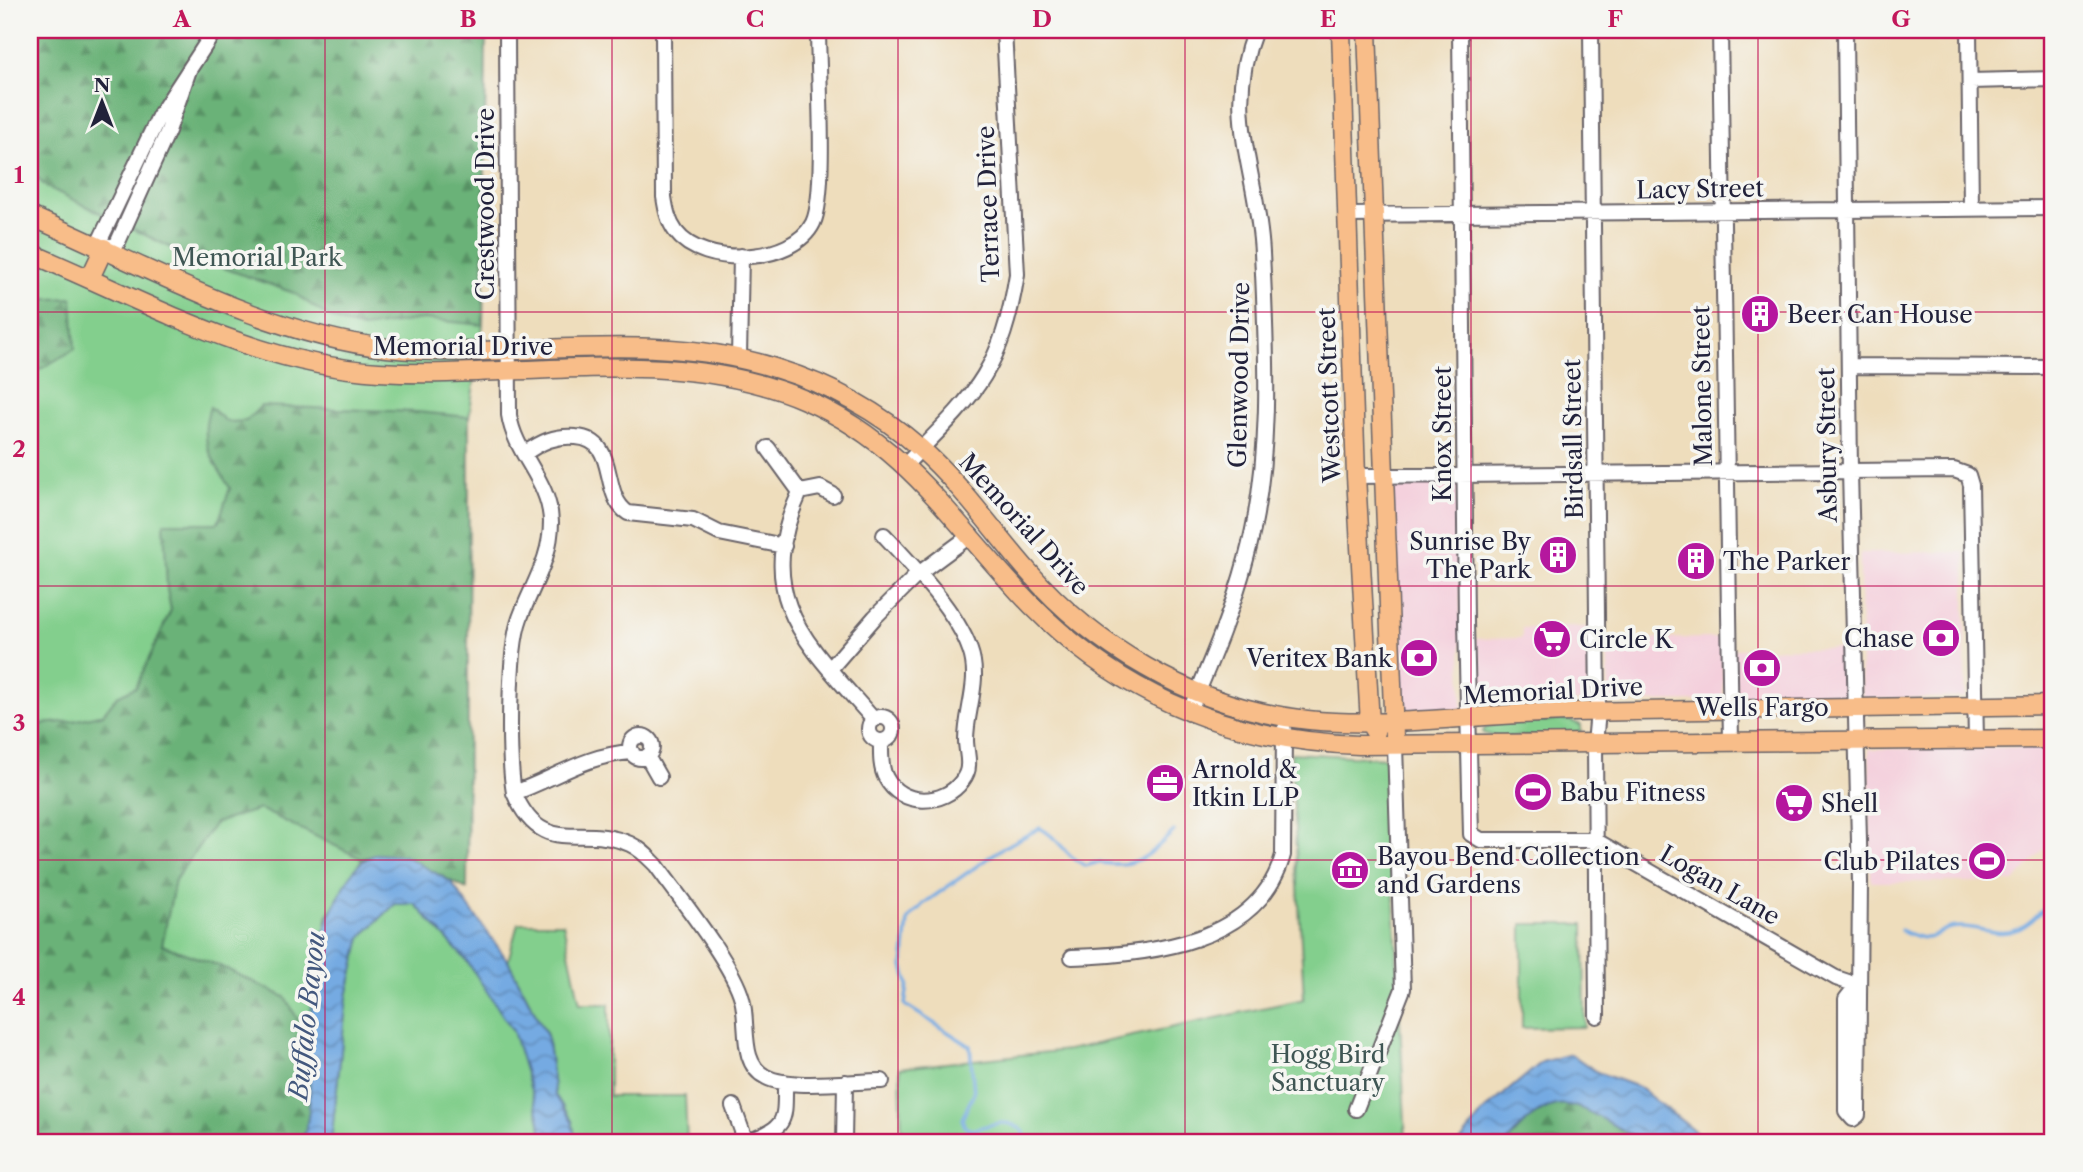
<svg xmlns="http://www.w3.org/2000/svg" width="2083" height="1172" viewBox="0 0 2083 1172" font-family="'Libre Caslon Text',serif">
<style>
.built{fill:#f4cfdc}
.green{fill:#83cf8d;stroke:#527864;stroke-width:2}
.forest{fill:url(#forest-firs);stroke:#466a5a;stroke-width:2}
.water{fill:url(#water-waves);stroke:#4c668e;stroke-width:2}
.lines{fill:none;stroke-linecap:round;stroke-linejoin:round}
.stream{stroke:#75aae2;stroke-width:3.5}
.minor-casing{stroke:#696368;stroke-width:18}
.major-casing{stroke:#696368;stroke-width:21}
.minor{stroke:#fff;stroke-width:14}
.major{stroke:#f8bd89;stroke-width:18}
.grid{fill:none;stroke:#c2185b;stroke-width:2;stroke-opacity:0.55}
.labels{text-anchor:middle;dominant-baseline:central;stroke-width:7;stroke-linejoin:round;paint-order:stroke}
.street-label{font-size:24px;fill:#22223b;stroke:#f6f6f2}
.park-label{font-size:24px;fill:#3f5654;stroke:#f6f6f2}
.poi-label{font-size:24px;fill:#22223b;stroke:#f6f6f2;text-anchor:start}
.water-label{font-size:26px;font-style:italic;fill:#43587e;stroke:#f6f6f2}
.neatline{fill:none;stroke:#c2185b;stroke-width:2.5}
.grid-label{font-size:23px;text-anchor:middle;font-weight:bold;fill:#c2185b}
</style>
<defs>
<pattern id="forest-firs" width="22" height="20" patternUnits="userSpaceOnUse" patternTransform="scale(1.75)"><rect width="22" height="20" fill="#6ab278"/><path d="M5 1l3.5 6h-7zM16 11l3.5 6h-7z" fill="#579064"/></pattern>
<pattern id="water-waves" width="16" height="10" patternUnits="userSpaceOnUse" patternTransform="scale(1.75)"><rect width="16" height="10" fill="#75aae2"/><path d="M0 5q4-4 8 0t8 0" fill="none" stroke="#608ab8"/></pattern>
</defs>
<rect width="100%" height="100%" fill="#f6f6f2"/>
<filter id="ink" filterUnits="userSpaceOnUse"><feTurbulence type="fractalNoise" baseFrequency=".0143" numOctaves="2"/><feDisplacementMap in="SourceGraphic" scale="14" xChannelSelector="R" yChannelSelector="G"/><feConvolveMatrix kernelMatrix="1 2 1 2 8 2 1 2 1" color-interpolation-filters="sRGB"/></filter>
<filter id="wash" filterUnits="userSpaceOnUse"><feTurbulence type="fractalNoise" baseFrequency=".00686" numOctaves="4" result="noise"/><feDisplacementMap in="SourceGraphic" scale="28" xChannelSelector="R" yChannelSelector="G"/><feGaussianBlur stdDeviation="1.57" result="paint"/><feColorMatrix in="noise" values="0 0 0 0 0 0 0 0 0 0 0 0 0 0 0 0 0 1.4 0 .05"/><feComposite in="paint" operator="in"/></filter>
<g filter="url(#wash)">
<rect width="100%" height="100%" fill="#eeddbc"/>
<path class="built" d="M1455,481l3,2 4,224 -2,4 -54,5 -7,-4 -7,-226 5,-4z
M1965,552v145l-101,2 -3,-7 -1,-139z
M1588,627v67l-3,7 -98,7 -9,-4 -3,-65 47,-1v-10z
M1722,638l1,58 -3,5 -101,1 -10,-5 -2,-58z
M1847,648l1,42 -3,9 -103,2 -6,-4 -2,-48z
M2045,747l2,99 -33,36h-143l-2,-133z"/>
<path class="green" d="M30,30h456l-3,295 -14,92 -2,472 -62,-33 -43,3 -35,58 -18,208 -8,17h-271z
M1568,720l13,5v6l-11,5 -73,1 -14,-4 1,-4 13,-6z
M1291,753l96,5 19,384h-504l-2,-74 168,-18 236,-51z
M395,904h20l52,57 47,70 25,86 4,25h-212l16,-146 14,-59z
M518,923h45l17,81h29v92h76l2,46h-111l-4,-21 -17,-26 -8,-60 -39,-74z
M1522,924h62l1,103 -63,1z"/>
<path class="forest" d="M30,30h456l-3,295 -61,-6 -59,9 -21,-5 -18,-9 -30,-21 -110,-39 -139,-68 -15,-16z
M72,298l3,51 -45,26v-75z
M261,406l156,6 52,5 -2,472c-36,-15 -64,-44 -105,-30l-102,-50 -45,14 -40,57 -13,65 58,21 65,31 25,44 -1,84 -8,17h-271v-417l43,-4 30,-7 14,-18 19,-9 35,-77 -4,-20 -3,-67h54l12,-35c-18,-29 -32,-47 -20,-81l17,15 19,-1z
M1554,1103c30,1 68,23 93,39h-140l21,-22z"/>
<path class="water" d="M377,854l28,2 46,26 57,79 39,75 8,59 17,26 4,21h-33l-4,-25 -26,-86 -46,-70 -52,-57h-20l-34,33 -14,59 -16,146h-30c12,-26 8,-56 9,-84 0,-56 3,-119 32,-167 10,-19 15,-30 35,-37z
M1571,1054l26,18 41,15 71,55c-15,0 -51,5 -64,-1 -64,-27 -81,-67 -138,1h-47l24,-31 58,-49z"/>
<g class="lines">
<path class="stream" d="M1901,930c40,20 29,-4 61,-3 17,0 37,10 54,3 15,-6 26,-20 37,-31
M1025,1142l-1,-10c-16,-16 -34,-7 -52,-2l-7,-3 -3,-8 12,-26 -4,-47 -65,-41 3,-21 -5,-18 5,-46 15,-16 78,-55 39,-21c22,12 22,26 46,38 14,-6 19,-1 33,-2 25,0 38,-17 55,-33"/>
</g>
</g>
<g filter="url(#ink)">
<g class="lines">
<defs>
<path id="minor" d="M507,30l2,385c6,40 41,65 42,107 0,37 -19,63 -31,96 -12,32 -12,139 -6,175 29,67 67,29 116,51 11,5 18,13 26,21 23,32 77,99 86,134 7,25 -3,65 24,78 25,13 86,4 116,4
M663,30l1,167c2,13 4,24 12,35 27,36 117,32 137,-9 14,-29 5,-155 5,-193
M1460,30l6,592 5,212 10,6h114l241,138 21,7
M1591,30l7,681 -3,33 2,272
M1720,30l11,712
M1845,30l5,441 10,411 -2,233 -5,4 -7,-8v-112l11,-14
M1969,30l2,179
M189,70l-21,61 -51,113 -13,4 -3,-10 58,-122 56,-86
M1970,81l83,-2
M1347,215l706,-7
M739,357l2,-101
M1849,366l204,1
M768,448l32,44
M524,454c17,-12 31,-19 52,-17 44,3 23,57 52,76l65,7 26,13 65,13
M905,465c68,-69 96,-91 112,-191l-13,-244
M1356,476l598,-6 14,5 3,10 5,255
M833,495l-13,-7 -20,4c-49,107 8,152 74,228
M830,669l45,-52 42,-42 54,-40
M1189,713c21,-50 43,-101 57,-154 27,-99 21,-204 16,-306 -4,-82 -40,-139 -7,-223
M869 729a12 12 0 1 1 24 0a12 12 0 1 1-24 0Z
M630 747a11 11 0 1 1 22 0a11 11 0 1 1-22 0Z
M881,741c0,11 -1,27 5,37 15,29 58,28 76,3 3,-4 6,-10 6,-15 1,-8 -2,-17 -2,-26 0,-30 15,-60 4,-90 -13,-38 -58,-85 -86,-115
M647,756l12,21
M514,793c42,-15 71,-38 118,-41
M1072,957c77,-2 187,-14 211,-102l1,-125
M733,1106l13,36
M1356,1109l47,-120 -8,-243
M748,1142c39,-16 37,-19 37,-60
M844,1142l1,-60"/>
<path id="major" d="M1341,30l15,446 14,248 5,8
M1367,30l27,706
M30,216c112,48 235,119 357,132 130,13 265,-21 391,21 52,16 101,43 142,79 41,36 72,82 108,123 33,38 74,71 118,96 148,86 270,47 427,45 160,-2 320,-4 480,-7
M30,253c113,47 224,112 349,119 139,8 294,-29 426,28 98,42 144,117 213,191 92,100 206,150 341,154l694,-6
M90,278l14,-30"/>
</defs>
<use href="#minor" class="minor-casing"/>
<use href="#major" class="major-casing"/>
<use href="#minor" class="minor"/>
<use href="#major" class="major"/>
</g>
</g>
<path class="grid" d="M325,30v1112M612,30v1112M898,30v1112M1185,30v1112M1471,30v1112M1758,30v1112M30,312h2023M30,586h2023M30,860h2023"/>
<defs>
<symbol id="building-disc" viewBox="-11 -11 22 22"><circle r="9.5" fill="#b5179e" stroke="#f6f6f2"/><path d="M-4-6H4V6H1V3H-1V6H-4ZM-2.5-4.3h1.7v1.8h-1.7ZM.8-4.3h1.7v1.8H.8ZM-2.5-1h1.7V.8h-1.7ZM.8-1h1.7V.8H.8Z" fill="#fff"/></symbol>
<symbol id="bank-disc" viewBox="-11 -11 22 22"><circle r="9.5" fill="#b5179e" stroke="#f6f6f2"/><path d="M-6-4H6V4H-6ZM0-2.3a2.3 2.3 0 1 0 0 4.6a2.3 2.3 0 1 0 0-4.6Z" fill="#fff"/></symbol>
<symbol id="supermarket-disc" viewBox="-11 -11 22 22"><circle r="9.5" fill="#b5179e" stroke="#f6f6f2"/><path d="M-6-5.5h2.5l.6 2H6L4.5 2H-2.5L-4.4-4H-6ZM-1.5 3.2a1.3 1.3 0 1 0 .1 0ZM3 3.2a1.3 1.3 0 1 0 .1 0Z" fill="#fff"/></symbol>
<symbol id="office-disc" viewBox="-11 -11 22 22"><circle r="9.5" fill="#b5179e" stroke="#f6f6f2"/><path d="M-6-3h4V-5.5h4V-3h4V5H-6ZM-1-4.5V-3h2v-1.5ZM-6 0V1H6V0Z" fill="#fff"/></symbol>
<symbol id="stadium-disc" viewBox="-11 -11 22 22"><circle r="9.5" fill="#b5179e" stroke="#f6f6f2"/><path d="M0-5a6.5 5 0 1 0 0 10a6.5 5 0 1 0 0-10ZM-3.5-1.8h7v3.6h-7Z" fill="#fff"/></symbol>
<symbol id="museum-disc" viewBox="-11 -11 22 22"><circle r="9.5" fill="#b5179e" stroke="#f6f6f2"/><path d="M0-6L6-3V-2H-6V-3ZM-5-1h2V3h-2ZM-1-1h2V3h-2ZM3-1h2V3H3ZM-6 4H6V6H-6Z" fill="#fff"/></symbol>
</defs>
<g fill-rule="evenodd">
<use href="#building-disc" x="1738" y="292" width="44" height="44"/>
<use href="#building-disc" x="1536" y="533" width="44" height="44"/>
<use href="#building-disc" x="1674" y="539" width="44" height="44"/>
<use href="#bank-disc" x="1919" y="616" width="44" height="44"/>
<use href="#supermarket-disc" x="1530" y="617" width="44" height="44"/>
<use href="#bank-disc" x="1397" y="636" width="44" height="44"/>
<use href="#bank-disc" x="1740" y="646" width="44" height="44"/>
<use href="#office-disc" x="1143" y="761" width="44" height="44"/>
<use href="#stadium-disc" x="1511" y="770" width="44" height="44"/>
<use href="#supermarket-disc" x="1772" y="781" width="44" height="44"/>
<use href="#stadium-disc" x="1965" y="839" width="44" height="44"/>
<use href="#museum-disc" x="1328" y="848" width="44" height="44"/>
</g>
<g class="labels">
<g class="street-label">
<text transform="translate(1700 189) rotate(-1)">Lacy Street</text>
<text transform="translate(485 204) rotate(-90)">Crestwood Drive</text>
<text transform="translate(988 204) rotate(-92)">Terrace Drive</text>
<text x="463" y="346">Memorial Drive</text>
<text transform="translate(1239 375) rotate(-89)">Glenwood Drive</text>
<text transform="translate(1702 386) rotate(-91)">Malone Street</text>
<text transform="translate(1329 395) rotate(-92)">Westcott Street</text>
<text transform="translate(1442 434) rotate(-90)">Knox Street</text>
<text transform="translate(1573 439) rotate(-91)">Birdsall Street</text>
<text transform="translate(1827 445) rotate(-91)">Asbury Street</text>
<text transform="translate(1024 524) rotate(48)">Memorial Drive</text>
<text transform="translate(1553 691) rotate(-3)">Memorial Drive</text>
<text transform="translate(1720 885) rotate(30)">Logan Lane</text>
</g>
<g class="park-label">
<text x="257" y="257">Memorial Park</text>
<text x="1328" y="1054">Hogg Bird<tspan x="1328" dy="28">Sanctuary</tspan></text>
</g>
<g class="poi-label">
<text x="1787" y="314">Beer Can House</text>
<text x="1531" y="541" text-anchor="end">Sunrise By<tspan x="1531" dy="28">The Park</tspan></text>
<text x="1723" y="561">The Parker</text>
<text x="1914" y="638" text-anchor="end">Chase</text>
<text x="1579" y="639">Circle K</text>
<text x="1392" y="658" text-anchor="end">Veritex Bank</text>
<text x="1762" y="707" text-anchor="middle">Wells Fargo</text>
<text x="1192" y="769">Arnold &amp;<tspan x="1192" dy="28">Itkin LLP</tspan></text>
<text x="1560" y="792">Babu Fitness</text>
<text x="1821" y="803">Shell</text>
<text x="1377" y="856">Bayou Bend Collection<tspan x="1377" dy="28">and Gardens</tspan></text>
<text x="1960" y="861" text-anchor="end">Club Pilates</text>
</g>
<g class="water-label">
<text transform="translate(307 1016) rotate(-84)">Buffalo Bayou</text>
</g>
</g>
<rect width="2083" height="1172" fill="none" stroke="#f6f6f2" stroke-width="77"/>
<g transform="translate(102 102)" stroke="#f6f6f2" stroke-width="5" paint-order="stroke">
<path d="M0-5L12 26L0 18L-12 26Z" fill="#22223b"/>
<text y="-10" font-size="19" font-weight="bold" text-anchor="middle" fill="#22223b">N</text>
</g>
<rect x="38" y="38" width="2006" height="1096" class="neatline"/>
<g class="grid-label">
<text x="182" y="27">A</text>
<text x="468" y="27">B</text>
<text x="755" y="27">C</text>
<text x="1042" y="27">D</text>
<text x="1328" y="27">E</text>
<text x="1615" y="27">F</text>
<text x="1901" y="27">G</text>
<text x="19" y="183">1</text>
<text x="19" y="457">2</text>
<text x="19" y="731">3</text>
<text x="19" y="1005">4</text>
</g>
</svg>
